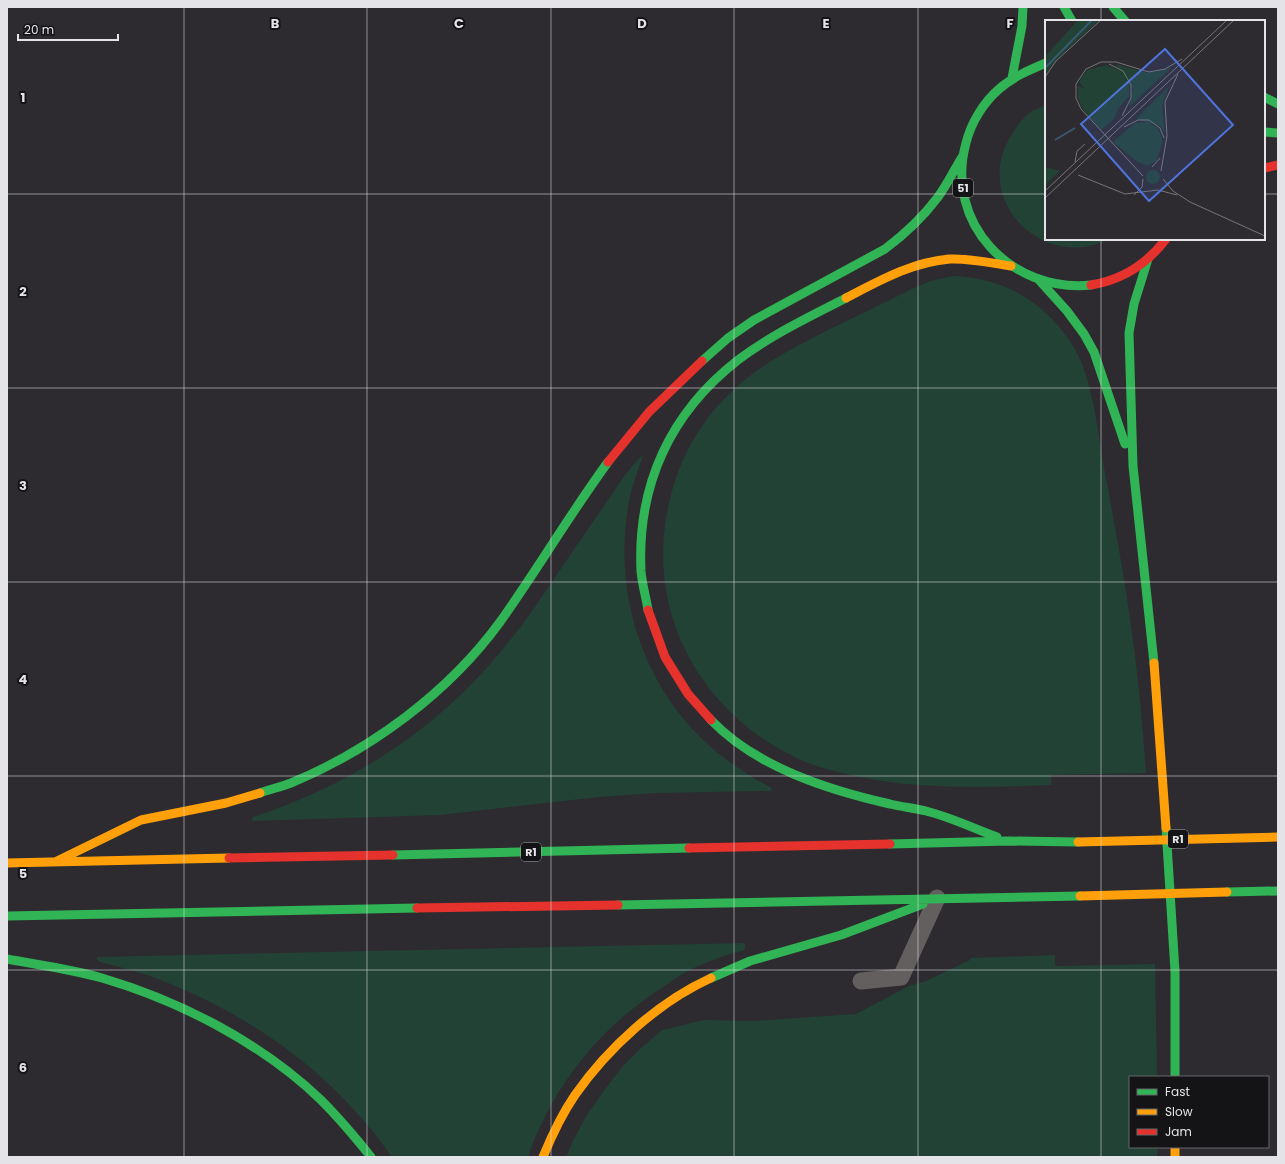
<svg xmlns="http://www.w3.org/2000/svg" width="1285" height="1164" viewBox="0 0 1285 1164" font-family="Poppins,sans-serif">
<style>
.green{fill:#214234}
.lines{fill:none;stroke-linecap:round;stroke-linejoin:round}
.lane{stroke:#645f5f;stroke-width:17}
.fast{stroke:#30b455;stroke-width:9}
.slow{stroke:#ff9f0a;stroke-width:9}
.jam{stroke:#e5322d;stroke-width:9}
.fast-bridge{stroke:#30b455;stroke-width:9}
.slow-bridge{stroke:#ff9f0a;stroke-width:9}
.grid{fill:none;stroke:#e4e3e7;stroke-width:1;stroke-opacity:0.55}
.labels{text-anchor:middle;dominant-baseline:central;stroke-width:4;stroke-linejoin:round;paint-order:stroke}
.shield{fill:#141316;stroke:#a6a5a8;stroke-width:1}
.shield-label{font-size:11px;font-weight:bold;fill:#e4e3e7}
.inset-river{fill:none;stroke:#3a5871;stroke-width:2}
.inset-road{fill:none;stroke:#767579;stroke-width:1}
.view{fill:#4f73dc;fill-opacity:0.15;stroke:#4f73dc;stroke-width:2}
.inset-edge{fill:none;stroke:#e4e3e7;stroke-width:2}
.grid-label{font-size:13px;text-anchor:middle;font-weight:bold;fill:#e4e3e7;stroke:#141316;stroke-width:4;stroke-linejoin:round;paint-order:stroke}
</style>
<rect width="100%" height="100%" fill="#2d2b2f"/>
<path class="green" d="M1046,104v135h63c-67,34 -139,-41 -97,-105 5,-9 12,-17 20,-23 4,-2 10,-4 14,-7z
M953,276c51,2 93,26 120,70 19,30 24,81 30,116 12,64 24,129 32,193 5,39 8,79 11,118l-95,2v10c-72,3 -144,5 -213,-13 -15,-4 -30,-8 -43,-15 -100,-48 -153,-154 -124,-262 9,-36 28,-71 55,-98 29,-30 65,-48 102,-67 29,-14 58,-28 86,-42l16,-7z
M643,455c-5,15 -11,31 -14,47 -16,84 10,174 71,235 13,13 28,24 43,34 9,7 19,11 29,17l-1,3 -115,2 -57,4 -159,18 -188,6 1,-4c126,-42 216,-111 290,-222 21,-31 42,-62 63,-92 11,-16 23,-36 37,-48z
M745,943v7c-17,4 -33,10 -49,17 -14,6 -27,16 -39,24 -61,41 -105,97 -129,166h-136c-61,-87 -146,-146 -245,-182 -15,-5 -31,-9 -47,-13l-3,-2v-3z
M1055,955v11l100,-2 2,113h-27v70h27v10h-591l7,-16 15,-28 15,-21 19,-25 18,-18 22,-19 42,-10 49,1 103,-7 53,-28 17,-5 44,-21v-2z"/>
<g class="lines">
<path class="lane" d="M861,981l40,-4 36,-79"/>
<path class="fast" d="M1064,7l8,14
M1113,7l12,14
M1046,63c-17,7 -33,14 -47,26 -16,14 -28,34 -33,54 -22,80 45,150 125,142
M1012,78l10,-52 1,-19
M1264,97l14,7
M1264,132l14,1
M1148,259l-14,45 -5,29 4,133 21,197
M1039,280l28,31 17,23 10,18 31,92
M702,361l26,-23 26,-18 131,-71c20,-15 38,-32 53,-52 9,-12 16,-27 24,-40
M648,610c-2,-13 -6,-26 -7,-39 -4,-86 29,-158 97,-211 33,-25 71,-43 108,-62
M711,720c45,47 117,70 179,84 12,3 24,4 36,7 24,6 47,17 71,26
M260,793c10,-4 21,-6 31,-10 80,-33 158,-91 209,-161 37,-52 70,-108 108,-160
M1166,828l9,143v106
M890,844l118,-3 70,1
M393,855l296,-7
M618,905l462,-9
M7,916l410,-8
M7,959c32,6 64,10 95,19 78,23 160,65 219,122 18,18 34,37 50,57
M711,978l39,-17 91,-26 82,-31"/>
<path class="slow" d="M846,298c33,-17 66,-36 104,-39 20,-1 41,4 61,7
M1154,663l12,165
M55,862l86,-42 85,-17 34,-10
M7,863l222,-5
M1175,1147v10
M543,1157c9,-22 19,-43 32,-62 33,-47 83,-93 136,-117"/>
<path class="jam" d="M1264,168l14,-3
M1091,285c31,-5 56,-21 75,-46
M608,462l41,-50 53,-51
M648,610l17,47 23,37 23,26
M689,848l201,-4
M229,858l164,-3
M417,908l201,-3"/>
<path class="fast-bridge" d="M1227,892l51,-1"/>
<path class="slow-bridge" d="M1078,842l200,-5
M1080,896l147,-4"/>
</g>
<path class="grid" d="M184,7v1150M367,7v1150M551,7v1150M734,7v1150M918,7v1150M1101,7v14M7,194h1039M1264,194h14M1101,239v918M7,388h1271M7,582h1271M7,776h1271M7,970h1271"/>
<g class="labels">
<g class="shield">
<rect x="953" y="179" width="20" height="18" rx="3"/>
<rect x="1168" y="830" width="20" height="18" rx="3"/>
<rect x="521" y="843" width="20" height="18" rx="3"/>
</g>
<g class="shield-label">
<text x="963" y="188">51</text>
<text x="1178" y="839">R1</text>
<text x="531" y="852">R1</text>
</g>
</g>
<g transform="translate(1045 20)">
<rect width="220" height="220" fill="#2d2b2f"/>
<path d="M33,0h21l-43,40 -11,15v-18zM70,44l33,9 23,-5 -42,39 4,-18zM62,45l13,6 9,13v12l-11,13 -4,10 -13,11 -17,-19 -6,-13v-12l7,3 -6,-7 8,-12zM124,66l-7,20 3,27 -5,-7 -24,-7zM103,102l10,6 5,14 -7,19 -9,5 -9,-4 -25,-20 22,-19zM0,147l15,4 -15,14zM101 157a7 7 0 1 1 14 0a7 7 0 1 1-14 0Z" fill="#214234"/>
<path class="inset-river" d="M0,48l47,-48M10,120l20,-12"/>
<path class="inset-road" d="M64,44l14,7 8,14v13l-9,18M0,57l11,-16 45,-41M79,107l14,-7h11l11,8 4,10M30,142l2,-11 8,-7M107,147l8,-9M116,151l6,-35 -2,-34 13,-28M33,155l47,19 33,-4 19,5M98,156l-62,-67 -5,-11v-14l10,-15 15,-7h15l33,10 16,-3 17,-10M118,159l10,12 17,11 75,34M0,171l182,-171M89,175l8,-8 1,-8M0,178l189,-178"/>
<path class="view" d="M120,29l68,76 -84,76 -68,-77z"/>
<rect width="220" height="220" class="inset-edge"/>
</g>
<g class="grid-label">
<text x="275" y="28">B</text>
<text x="459" y="28">C</text>
<text x="642" y="28">D</text>
<text x="826" y="28">E</text>
<text x="1010" y="28">F</text>
<text x="23" y="102">1</text>
<text x="23" y="296">2</text>
<text x="23" y="490">3</text>
<text x="23" y="684">4</text>
<text x="23" y="878">5</text>
<text x="23" y="1072">6</text>
</g>
<rect width="1285" height="1164" fill="none" stroke="#e4e3e7" stroke-width="16"/>
<rect x="1129" y="1076" width="140" height="72" fill="#141316" stroke="#67666a"/>
<rect x="1137" y="1089" width="20" height="6" fill="#30b455" stroke="#67666a"/>
<text x="1165" y="1096" font-size="12" fill="#e4e3e7">Fast</text>
<rect x="1137" y="1109" width="20" height="6" fill="#ff9f0a" stroke="#67666a"/>
<text x="1165" y="1116" font-size="12" fill="#e4e3e7">Slow</text>
<rect x="1137" y="1129" width="20" height="6" fill="#e5322d" stroke="#67666a"/>
<text x="1165" y="1136" font-size="12" fill="#e4e3e7">Jam</text>
<path d="M18 34v6h100v-6" fill="none" stroke="#e4e3e7" stroke-width="2"/>
<text x="24" y="34" font-size="12" fill="#e4e3e7" stroke="#141316" stroke-width="3" paint-order="stroke">20 m</text>
</svg>
